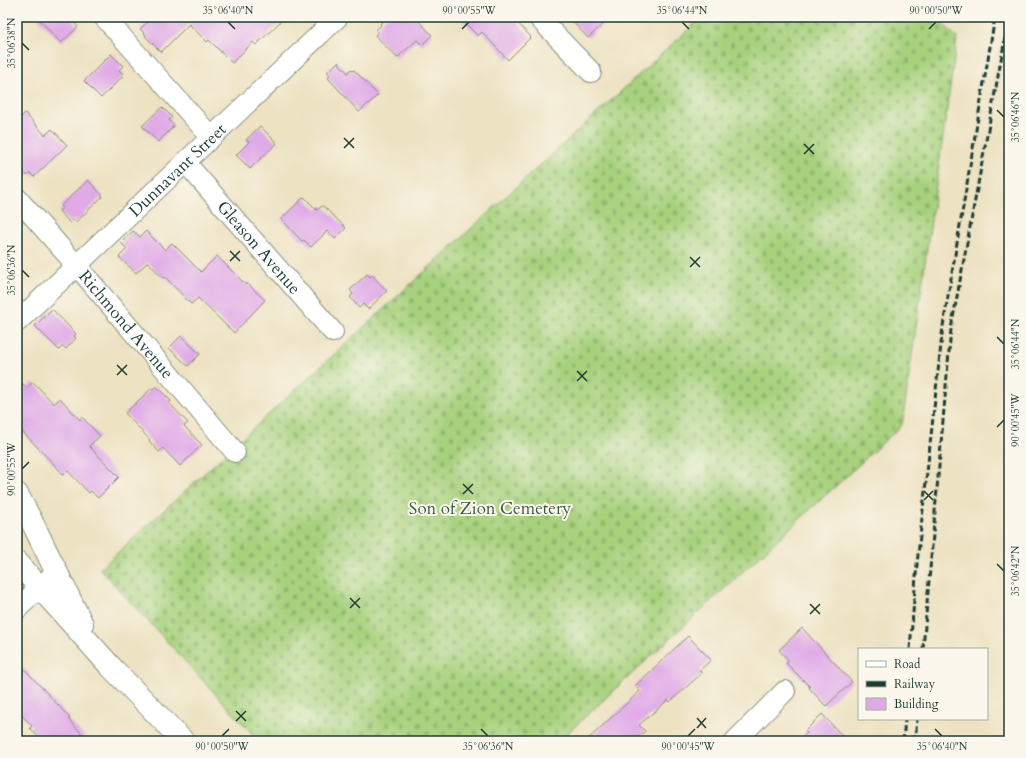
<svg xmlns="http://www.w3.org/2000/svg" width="1026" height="758" viewBox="0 0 1026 758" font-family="Cardo,serif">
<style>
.cemetery{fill:url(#cemetery-stones);stroke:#638758}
.building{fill:#e0aae7}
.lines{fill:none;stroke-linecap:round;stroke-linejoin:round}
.minor-casing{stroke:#86907b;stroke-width:22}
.primary-casing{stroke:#86907b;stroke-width:24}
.minor{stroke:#fff;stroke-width:20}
.primary{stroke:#fff;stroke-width:22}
.rail{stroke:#1f3d34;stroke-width:3;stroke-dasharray:6 3;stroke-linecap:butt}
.ticks{fill:none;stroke:#1f3d34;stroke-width:1.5}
.labels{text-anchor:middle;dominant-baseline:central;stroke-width:4;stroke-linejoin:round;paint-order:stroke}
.street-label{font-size:17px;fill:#1f3d34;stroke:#fbf7ec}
.park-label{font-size:17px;fill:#3a5b43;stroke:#fbf7ec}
.neatline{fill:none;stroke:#1f3d34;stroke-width:1.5}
.ticks-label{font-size:10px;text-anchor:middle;fill:#1f3d34}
</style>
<defs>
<pattern id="cemetery-stones" width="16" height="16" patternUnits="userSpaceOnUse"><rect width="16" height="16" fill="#a7d17d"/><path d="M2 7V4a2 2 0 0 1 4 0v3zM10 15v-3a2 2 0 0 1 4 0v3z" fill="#8fb46d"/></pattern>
</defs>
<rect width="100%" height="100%" fill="#fbf7ec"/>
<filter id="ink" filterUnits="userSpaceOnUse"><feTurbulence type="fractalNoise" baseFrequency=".025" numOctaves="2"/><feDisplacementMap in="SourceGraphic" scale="8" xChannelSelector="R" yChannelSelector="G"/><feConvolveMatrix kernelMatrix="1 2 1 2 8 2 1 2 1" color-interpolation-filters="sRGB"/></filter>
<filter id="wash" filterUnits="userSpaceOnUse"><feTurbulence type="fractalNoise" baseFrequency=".012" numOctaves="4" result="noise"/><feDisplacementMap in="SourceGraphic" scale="16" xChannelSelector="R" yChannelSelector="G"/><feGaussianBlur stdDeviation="0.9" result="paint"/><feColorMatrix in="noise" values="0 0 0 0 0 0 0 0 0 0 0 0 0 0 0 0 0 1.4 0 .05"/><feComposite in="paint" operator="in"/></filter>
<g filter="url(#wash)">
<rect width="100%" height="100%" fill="#ede2c2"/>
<path class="cemetery" d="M702,17h235l20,21 -55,387 -343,316h-300l-159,-172z"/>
<g id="blocks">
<path class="building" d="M37,17h32l9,10 -17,16z
M153,17h132l-29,28 -3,-3 -21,21 -23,-23 -2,2 -18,-18 -28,28 -16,-16 1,-1 -6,-6z
M387,17h28l17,18 -10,10 -5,-5 -20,18 -22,-23 3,-3 -2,-2 5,-5 -1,-1z
M459,17h53l19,20 -23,23 -26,-28 -4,4z
M568,17h43l-23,21z
M111,54l12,12 -4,4 5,5 -23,23 -17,-17z
M338,62l10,11 3,-4 2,2 1,-1 24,25 -19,17 -31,-34 2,-3 -3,-3z
M162,107l10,10 -3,3 5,6 -16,16 -16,-16z
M25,113l20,22 7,-6 15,16 -33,32 -4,-4 -3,3 -10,-11v-44z
M260,126l17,17 -27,26 -14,-14 13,-13 -3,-2z
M88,180l15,16 -27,26 -2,-3 -4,4 -11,-12 4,-3 -2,-2z
M304,197l13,13 5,-4h1l23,22 -11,11 -8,-8 -16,16 -7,-7 -2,1 -21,-22z
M133,231l7,6 6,-6 19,19 7,-7 29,29 16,-16 29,29 1,-2 18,17 -31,33 -36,-35 -7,6 -26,-27 -2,1 -15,-16 -12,11 -17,-16 8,-8 -6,-6z
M367,274l3,3 2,-2 15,16 -19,18 -5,-5 -4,4 -9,-11 3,-3 -3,-4z
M52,309l24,25 -2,2 2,2 -10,11 -3,-3 -4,4 -24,-24z
M181,336l19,18 -12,12 -19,-18z
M17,378l10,10 6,-6 21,22 6,-6 20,22 2,-3 18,19 -11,10 30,31 -21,21 -7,-7 -2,2 -21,-22 -4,4 -47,-49z
M156,386l15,15 -2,2 19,20 -4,3 18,19 -22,21 -17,-18 -4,4 -10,-11 1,-1 -25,-27 27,-25 1,1z
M802,628l50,54 -26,24 -17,-18 1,-1 -24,-24 3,-2 -10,-11z
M688,636l23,24 -12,11 3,2 -32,29 -2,-2 -29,25 6,6 -11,10h-48l54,-50 -5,-5z
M17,661l53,57 -2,1 21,22h-47l-12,-13 2,-2 -15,-16z
M822,714l25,27h-49l9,-8 -2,-2z"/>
</g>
</g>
<g filter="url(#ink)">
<use href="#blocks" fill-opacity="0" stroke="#86907b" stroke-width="1"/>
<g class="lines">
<defs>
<g id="minor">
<path d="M104,17l107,120"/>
<path d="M538,17l53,55"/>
<path id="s1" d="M185,162l148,170"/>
<path id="s2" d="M17,198l60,68 158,186"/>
<path id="s3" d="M17,322l321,-305"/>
<path d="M17,609l35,-33"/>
<path d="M735,741l50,-50"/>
</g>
<path id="primary" d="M17,494l15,28 50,102
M17,562l94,105 72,74"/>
</defs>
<use href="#minor" class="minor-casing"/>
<use href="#primary" class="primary-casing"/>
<use href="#minor" class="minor"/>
<use href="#primary" class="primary"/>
<path class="rail" d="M910,649l7,-85 26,-238 52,-309
M923,649l28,-320 58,-312
M903,741l2,-22
M915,741l2,-22"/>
</g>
</g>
<path class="ticks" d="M228,22l7,7M682,22l7,7M462,29l7,-7M929,29l7,-7M22,43l7,7M997,110l7,7M344,138l10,10M804,144l10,10M344,148l10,-10M804,154l10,-10M230,251l10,10M690,257l10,10M230,261l10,-10M690,267l10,-10M22,270l7,7M997,337l7,7M117,365l10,10M577,371l10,10M117,375l10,-10M577,381l10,-10M997,427l7,-7M22,469l7,-7M463,484l10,10M924,491l9,9M463,494l10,-10M924,500l9,-9M997,564l7,7M350,598l10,10M810,604l10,10M350,608l10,-10M810,614l10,-10M236,711l10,10M697,718l9,10M236,721l10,-10M697,728l9,-10M481,729l7,7M935,729l7,7M222,736l7,-7M688,736l7,-7"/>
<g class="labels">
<g class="street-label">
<text stroke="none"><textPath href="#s3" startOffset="221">Dunnavant Street</textPath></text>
<text stroke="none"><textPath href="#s1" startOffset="113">Gleason Avenue</textPath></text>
<text stroke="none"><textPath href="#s2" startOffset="167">Richmond Avenue</textPath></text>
</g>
<g class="park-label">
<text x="490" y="508">Son of Zion Cemetery</text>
</g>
</g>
<rect width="1026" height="758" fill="none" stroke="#fbf7ec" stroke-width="44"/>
<rect x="858" y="648" width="130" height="72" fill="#fbf7ec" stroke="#a3ada2"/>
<rect x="866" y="661" width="20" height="6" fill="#ffffff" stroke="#a3ada2"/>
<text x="894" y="668" font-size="12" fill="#1f3d34">Road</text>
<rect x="866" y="681" width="20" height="6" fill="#1f3d34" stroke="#a3ada2"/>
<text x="894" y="688" font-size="12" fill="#1f3d34">Railway</text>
<rect x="866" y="698" width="20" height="12" fill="#e0aae7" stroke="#a3ada2"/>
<text x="894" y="708" font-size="12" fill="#1f3d34">Building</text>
<rect x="22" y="22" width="982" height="714" class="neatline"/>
<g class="ticks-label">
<text x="228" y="14">35°06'40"N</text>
<text x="469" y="14">90°00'55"W</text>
<text x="682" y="14">35°06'44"N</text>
<text x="936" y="14">90°00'50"W</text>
<text transform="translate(11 43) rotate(-90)" y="4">35°06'38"N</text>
<text transform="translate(1015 117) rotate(-90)" y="4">35°06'46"N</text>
<text transform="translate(11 270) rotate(-90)" y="4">35°06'36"N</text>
<text transform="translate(1015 344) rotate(-90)" y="4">35°06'44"N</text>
<text transform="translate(1015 420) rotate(-90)" y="4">90°00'45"W</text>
<text transform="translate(11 469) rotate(-90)" y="4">90°00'55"W</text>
<text transform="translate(1015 571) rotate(-90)" y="4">35°06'42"N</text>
<text x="222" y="750">90°00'50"W</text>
<text x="488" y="750">35°06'36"N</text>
<text x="688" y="750">90°00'45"W</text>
<text x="942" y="750">35°06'40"N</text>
</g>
</svg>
